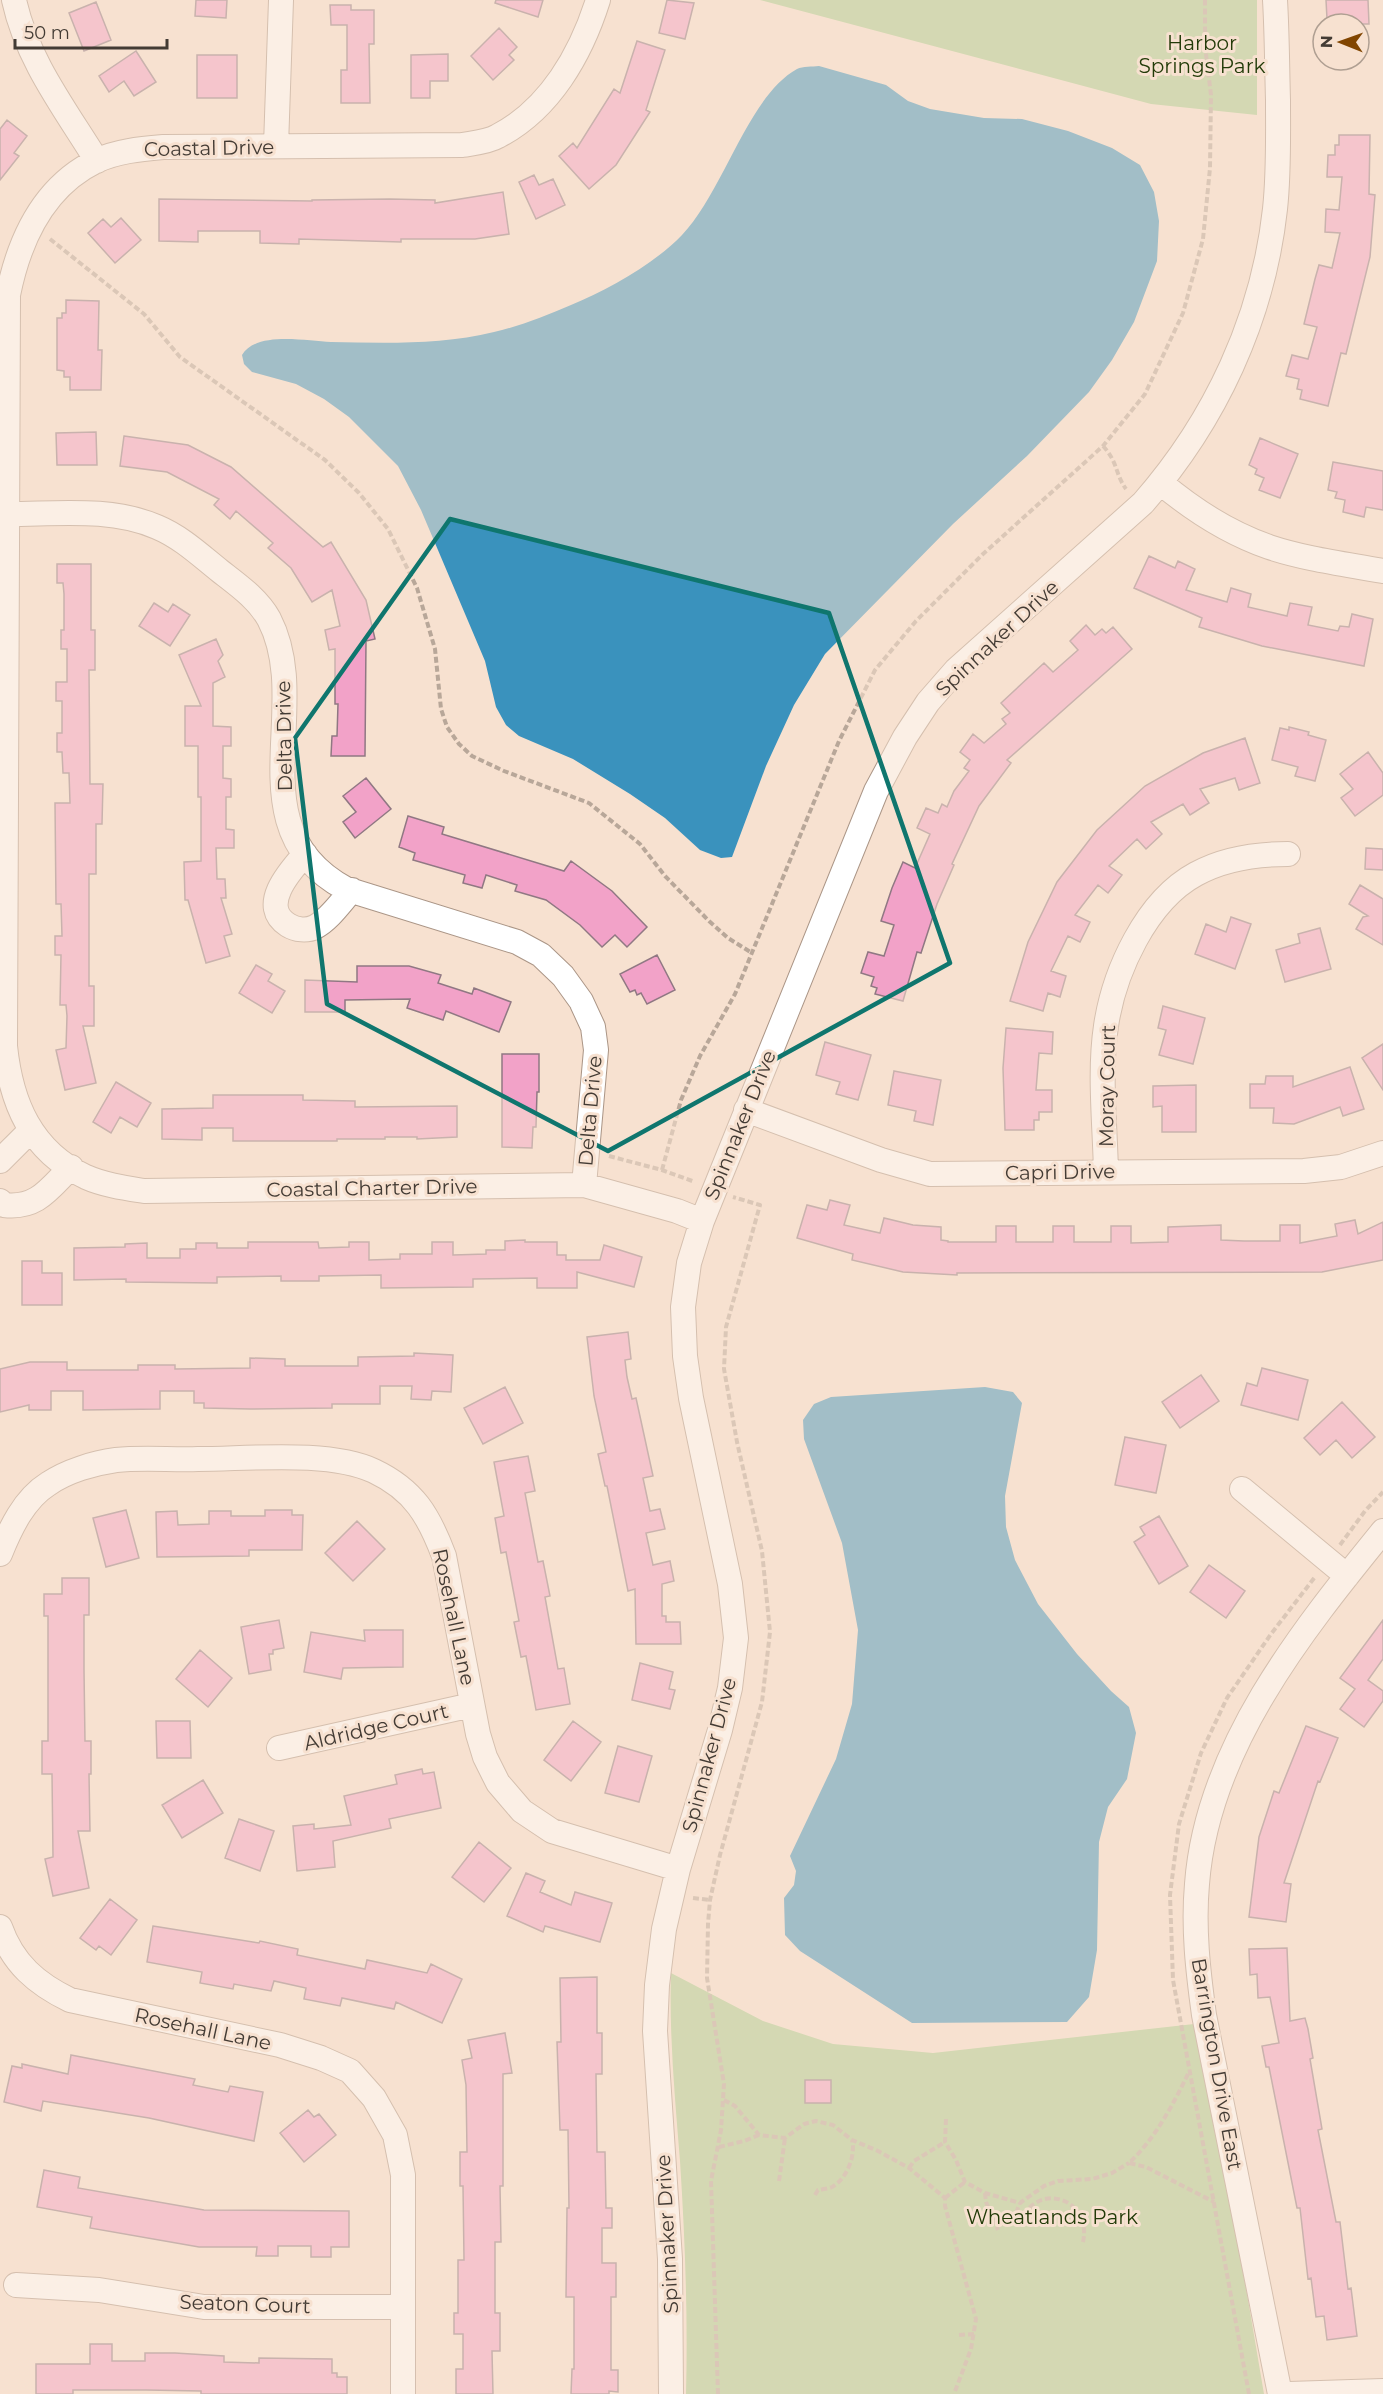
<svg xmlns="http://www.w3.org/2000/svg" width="1383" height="2394" viewBox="0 0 1383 2394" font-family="Montserrat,sans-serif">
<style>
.green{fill:#a9cc90}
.water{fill:#3a92bd}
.building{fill:#f2a2c8;stroke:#907883;stroke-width:1.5}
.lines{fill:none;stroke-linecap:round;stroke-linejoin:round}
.street-casing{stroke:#ab9687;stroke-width:26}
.path{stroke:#b8a799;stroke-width:4;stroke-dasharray:6 3;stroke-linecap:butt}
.street{stroke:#fff;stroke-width:24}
.marked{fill:none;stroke:#0f766e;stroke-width:4.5;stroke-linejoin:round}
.labels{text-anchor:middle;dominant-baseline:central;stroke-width:6;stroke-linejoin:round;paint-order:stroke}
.park-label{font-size:20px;fill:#223b08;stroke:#f7e1d0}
.street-label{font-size:20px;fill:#433b34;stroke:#f7e1d0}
</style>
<rect width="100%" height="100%" fill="#f7e1d0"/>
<path class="green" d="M760,0h497v115l-106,-11z
M671,1973l92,48 70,23 100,9 261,-29 49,246 21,124h-578c2,-78 -1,-155 -6,-233 -5,-63 -11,-125 -9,-188z"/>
<path class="water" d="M819,66l67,19 22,16 22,8 54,9 38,1 46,12 44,17 28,17 14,27 5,29 -2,40 -23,61 -22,38 -23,32 -62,64 -74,68 -128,130 -31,51 -28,61 -34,91 -11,1 -21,-8 -35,-32 -35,-24 -57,-35 -54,-23 -13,-11 -10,-18 -11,-46 -64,-151 -23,-44 -49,-49 -25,-18 -28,-15 -44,-12 -8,-8 -2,-9c14,-24 64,-14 89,-13 54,1 110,3 163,-10 26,-6 52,-16 77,-27 37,-15 83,-41 111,-70 42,-44 66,-139 115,-166 6,-3 15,-2 22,-3z
M985,1387l28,5 9,11 -17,93 1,31 9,33 23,44 39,50 34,37 18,16 7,26 -9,46 -19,28 -9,35 -2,108 -8,47 -22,25 -155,1 -112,-72 -15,-16 -1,-37 10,-13 2,-14 -6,-15 46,-97 16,-55 6,-74 -16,-87 -38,-104 -1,-19 11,-16 17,-7z"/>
<path class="building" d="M196,0h31l-1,18 -31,-2z
M496,0h47l-5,17 -43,-14z
M667,0l27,3 -9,36 -26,-6z
M1326,0h42l1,24h-32v-5h-10z
M96,2l15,38 -27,11 -15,-38z
M330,5h21v5h23v34h-5l1,59h-29v-33h6v-45h-16z
M499,28l18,19 -8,8 5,5 -21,20 -22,-24z
M637,41l28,9 -19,60 4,2 -34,53 -27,24 -30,-33 14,-13 4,5 37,-59 6,4z
M136,51l20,31 -22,14 -10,-15 -15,11 -10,-16z
M448,54v27h-18v17h-19v-43z
M197,55h40v43h-40z
M7,120l20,16 -13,17 5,3 -19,24v-51z
M1339,135h31l-1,59 6,1 -5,62 -24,97 -5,-1 -13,53 -28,-7 2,-9 -5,-1 2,-10 -13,-3 6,-21 16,4 9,-32 -13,-3 11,-45 4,-14 13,3 8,-35 -15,-1 1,-23 13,1 3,-33h-15l1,-22h7v-10h4z
M534,175l5,10 14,-6 12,26 -29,14 -17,-37z
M503,192l6,42 -34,5h-74v3l-102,-3v5l-39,-1v-12h-62v11l-39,-1v-42l153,2v-1l78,-1 45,1v3z
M121,218l20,22 -26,23 -27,-30 15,-14 8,8z
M66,300l33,1 -1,49h4l-1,40h-31v-13h-6v-6l-7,-1v-52h5v-5h4z
M96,432l1,33h-40l-1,-32z
M124,436l64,9 43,22 92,80 8,-5 35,58 9,39 -9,2 -1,115h-34l1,-20h5l1,-32h-3v-55l-6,1 -4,-20 15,-4 -8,-36 -20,12 -21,-34 -23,-20 5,-5 -37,-32 -6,8 -16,-14 5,-6 -52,-27 -47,-6z
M1260,438l38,16 -18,44 -21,-8 5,-12 -9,-4 2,-5 -8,-4z
M1333,462l50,9v39l-17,-3 -2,10 -21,-5 2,-12 -10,-2 2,-6 -9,-2z
M1149,556l26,12 3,-7 17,8 -9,21 41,12 4,-14 20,6 -3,13 39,9 3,-13 22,4 -4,18 30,6 2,-5 9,1 3,-13 21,5 -9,47 -102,-20 -63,-19 3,-9 -68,-30z
M57,564h34v66h4v40h-6l1,114h13l-1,40h-6v50h-7v112h5v40h-11l13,57 -31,7 -9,-40 10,-2 1,-32 -1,-11h-6l1,-50h-6v-19h7l-1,-32h-5l-1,-101h15l-1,-30h-6l-1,-21h-5v-19h5v-32h-6v-19h11v-33h-6v-19h3v-36l-1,-11h-6z
M154,603l14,9 5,-8 17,11 -20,31 -31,-20z
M1086,625l9,10 7,-6 4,4 7,-6 19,22 -125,111 4,3 -32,43 -27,58 2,1 -17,39 -16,49 -4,-1 -14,49 -28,-7 2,-6 -6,-2 3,-9 -13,-4 7,-21 16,4 10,-31 -13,-4 11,-33 11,-26 12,6 15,-34 -13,-6 9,-20 12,5 4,-9 5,3 7,-16 15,-20 -5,-3 6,-8 -10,-8 13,-18 11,9 22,-19 -4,-5 8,-6 -9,-10 43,-40 9,9 25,-22 -8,-9z
M216,639l7,16 -5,6 7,16 -12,6v43l18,1v19h-8v32l8,1v18h-5v32l8,1v18h-18l1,31h8l1,19h-5l11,36 -8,2 6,20 -24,7 -18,-63h-3l-1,-38 17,-1v-64h-3v-51h-13v-40h16l-22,-51z
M1289,727l20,5 -1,3 18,5 -11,41 -20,-5 3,-9 -26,-7 8,-32 9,2z
M1245,738l15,45 -21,7 -4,-12 -35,11 9,14 -19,12 -7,-11 -32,18 11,12 -16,15 -9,-10 -28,27 13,9 -14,18 -10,-8 -23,30 15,7 -10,20 -12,-6 -17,35 15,5 -6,21 -12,-4 -5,18 -33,-10 18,-59 29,-60 40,-52 48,-44 58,-33z
M1368,752l15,21v22l-28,21 -14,-18 12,-9 -13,-15z
M366,778l25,31 -36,29 -12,-16 13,-10 -13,-16z
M408,816l36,11 -2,7 122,37 7,-10 41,30 35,36 -20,20 -12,-12 -13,12 -22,-22 -34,-25 -31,-9 2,-6 -31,-10 -4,13 -19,-5 2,-8 -52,-15 2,-7 -16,-6z
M1366,848l17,1v21l-18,-1z
M1360,885l23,14v46l-27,-16 7,-12 5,-1 -19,-12z
M1231,917l20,7 -16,45 -40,-15 11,-30 20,8z
M1320,928l11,41 -46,13 -9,-32 24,-7 -2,-9z
M657,955l18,35 -28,14 -6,-11 -4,2 -2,-5 -5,2 -10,-18z
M256,965l16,9 -4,7 17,10 -13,22 -33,-20z
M357,966h52l32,9 -3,8 34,11 2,-6 37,14 -12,30 -53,-21 -3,9 -36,-12 3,-9 -65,1v12h-40v-32l52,2z
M1163,1006l42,12 -12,46 -34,-9 7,-25 -8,-2z
M1006,1028l47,4 -1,22 -13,-1 -3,37h16v22h-13v8h-5v10h-29l-2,-62z
M825,1042l46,13 -13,45 -22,-6 4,-12 -24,-7z
M1383,1044v46l-21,-32z
M502,1054h37v38h-2l-1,35h-3l-1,21 -30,-1z
M1350,1067l14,42 -21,7 -3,-9 -46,17 -21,-1 1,-15h-24v-24h15l1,-8h27v11z
M894,1071l47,9 -8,45 -19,-4 2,-10 -28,-6z
M116,1082l35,21 -14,24 -17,-10 -9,16 -18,-11z
M1196,1085v47h-34v-26l-9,1v-21z
M213,1095h90v5l52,1v6l102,-1v31l-40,2v-2h-32v2h-48v2h-104v-13h-31v12l-40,-1v-30l51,-1z
M830,1200l20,5 -6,20 36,8 4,-15 29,7 28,2v13l7,1v1h48v-16h20v16h37v-16h21v16h37v-16h20v17l37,-1v-15l53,-2v15l23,1h36v-16h20v18l37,-7 -2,-12 20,-4 3,14 25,-12v38l-61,12 -365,1v2l-54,-3 -51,-12 1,-6 -56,-16 10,-33 20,5z
M525,1240v2h32v13h9v5h34l4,-15 38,12 -8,30 -57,-15v16h-40v-10l-64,1v8l-92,1v-13l-62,1v5h-38v-5l-64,1v6l-91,-1v-3l-52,1v-32l51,-1v-3l22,-1v15h33v-9h16v-6h21v5h31v-6h70l1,6 30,-1v-5h20v18l31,-1v-5h32v-12h21v13l33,-1v-4h19v-9z
M22,1261h20v12h20v32h-40z
M628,1332l3,27 -6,1 2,17 5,22 4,-1 17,78 -10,2 7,33 10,-2 5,20 -19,4 7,32 17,-4 4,20 -12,3v32h4v6h14l1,22h-45l-1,-55 -7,2 -21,-105h-2l-7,-32 8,-2 -12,-56 -7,-59z
M414,1353l39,2 -2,37 -19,-1 -1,9 -20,-1 1,-13h-32v18h-48v4l-82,1 -46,-1v-5h-10v-12h-34v18l-77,1v-19h-32v19h-22v-5l-29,7v-43l30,-7h37v8h71v-5h37v4l75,-1v-10l35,1v7h73v-9l56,-1z
M1262,1368l46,12 -10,40 -57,-15 6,-22 10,3z
M1201,1375l18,26 -39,27 -18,-26z
M505,1387l18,36 -40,21 -19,-36z
M1342,1402l33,35 -23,21 -16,-18 -16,15 -16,-17z
M1125,1437l41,8 -10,48 -41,-8z
M528,1456l7,35 -10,2 13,69 5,-1 7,35 -5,1 13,72 6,-1 6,36 -34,6 -10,-54 -5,1 -7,-35 5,-1 -13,-69 -5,1 -6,-35 9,-2 -10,-54z
M126,1510l13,48 -33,9 -13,-49z
M265,1510h27v5h11l-1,35h-53v6l-92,1 -1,-45 21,-1 1,14 31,-1v-13h22v5h34z
M1159,1516l29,50 -29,18 -25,-42 11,-7 -5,-8z
M357,1521l28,28 -32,32 -28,-28z
M1209,1565l36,26 -19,27 -36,-26z
M62,1578h27v37h-5v55l1,71h6v33h-2l1,57h-12l11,57 -36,8 -8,-37 8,-2 -1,-83h-10v-33h6v-125h-4v-22h18z
M279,1620l5,28 -11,2v4h-4l2,16 -22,4 -8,-47z
M1383,1620v39l-15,21 15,11v10l-19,26 -24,-18 15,-20 -15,-11z
M364,1630h39v37l-60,1 -2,11 -37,-7 7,-40 54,9z
M200,1650l32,28 -24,29 -32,-28z
M640,1663l33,9 -4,17 6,1 -5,19 -38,-9z
M156,1721h34l1,37h-34z
M573,1721l28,21 -30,39 -27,-21z
M1306,1726l32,12 -18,44 -2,-1 -34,102 7,1 -5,38 -37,-5 10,-80 15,-46 5,2z
M618,1746l34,10 -13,46 -34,-9z
M422,1769l1,5 11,-2 7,36 -52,11 2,9 -58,13 2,26 -38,4 -4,-45 21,-2v5l37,-4 -7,-29 53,-12 -2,-9z
M203,1780l20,33 -41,25 -20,-33z
M239,1819l35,12 -14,40 -35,-13z
M479,1842l32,26 -27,34 -32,-25z
M526,1873l19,8 -5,11 31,13 4,-13 37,11 -12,39 -55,-16 -2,6 -36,-16z
M110,1899l27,21 -26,35 -12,-9 -3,4 -16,-12z
M153,1926l106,17 1,-2 38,8 -1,6 68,14 2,-9 60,13 4,-9 31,15 -20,44 -46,-21 -2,7 -52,-11 -2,8 -36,-7 2,-11 -32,-7 -3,10 -37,-7 -1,5 -33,-6 2,-11 -55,-10z
M1287,1948l3,73 15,-3 3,11 5,29 -3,1 12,70 -4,1 18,92h4l8,67 3,-1 6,48 -30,4 -3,-24 -8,1 -5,-39 -3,1 -8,-71h-3l-28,-141h-3l-4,-21 17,-3 -9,-46 -12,1 -1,-24 -7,1 -1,-26z
M597,1977v56h5v41h-6l1,78h8l1,56h6v20h-10v35h14v34h-5v73h7v22l-9,-1v3h-38l1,-25h2v-72h-8l1,-89h2l-1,-78h-8l-3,-88h4l-1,-64z
M505,2033l7,40 -9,1v112h-3l1,56h-6v71h5v38h-8l1,43h-37v-25h7v-35h-9v-21h4v-53h6l-1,-74h-3v-34h7l-1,-67 -4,-25 10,-2 -4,-18z
M71,2055l124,24 -2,6 35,7 2,-6 33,6 -9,49 -105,-23 -106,-17 -2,10 -37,-9 8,-36 10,2v-4l46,10z
M805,2080h26v23h-26z
M308,2110l6,7 5,-3 17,21 -32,27 -24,-29z
M44,2170l36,7 -2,11 126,22 145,1v36h-18v10h-20v-11h-33v10h-22l1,-9h-58l-109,-19 2,-11 -55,-10z
M90,2344h22v17h33v-8h30l49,3v6l35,1v-5l73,1v14h5v4h10v17h-146v-3l-55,-1h-73v4h-37v-30h54z"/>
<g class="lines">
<defs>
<path id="street" d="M14,0c13,60 51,109 83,161
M598,0c-17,54 -48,109 -100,136 -10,6 -25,7 -36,9l-298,2c-23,2 -47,4 -68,14 -53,26 -77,79 -88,134l-3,751c6,57 26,105 81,131 18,8 39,11 58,14l440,-6 93,26 25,10
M276,146l5,-146
M1161,483c32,27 68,50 108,64 36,12 76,17 114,24
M8,514c49,0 103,-7 149,13 24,10 43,28 63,44 18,14 38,28 49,48 46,88 -36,209 77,270l171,53 24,13 22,21 18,25 12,26 3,23 -12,135
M305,854c-15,17 -47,52 -17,71 8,5 19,6 27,2 14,-7 26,-25 37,-37
M746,1110l135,50 49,14 374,-3 37,-4 42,-14
M0,1161l31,-31
M1106,1172c-1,-47 -7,-100 0,-146 8,-54 40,-125 90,-152 29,-16 60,-20 92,-20
M0,1201l4,4c33,4 45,-16 67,-38
M1242,1489l105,87
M0,1554c10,-25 24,-55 48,-70 19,-13 46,-21 68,-24 27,-3 56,0 82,-1 50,0 131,-9 176,12 40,19 55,45 70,85l34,178 7,23 13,26 24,28 30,20 126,38
M279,1748l193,-43
M0,1927c13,37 37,57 70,73l210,45 41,13 29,13 24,27 21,37 8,40v219
M16,2285l83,5 105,17h198
M671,2394l-1,-135 -15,-228 2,-46 7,-56 14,-60 42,-139 10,-42 6,-50 -6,-54 -39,-186 -6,-42 -2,-49 6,-44 13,-42 174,-430 29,-54 23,-35 28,-32 187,-167c72,-82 120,-184 132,-294 4,-36 3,-73 3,-109 -1,-33 -1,-67 -3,-100
M1280,2394l-76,-379c-6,-44 -11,-87 -7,-131 10,-135 104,-252 186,-353
M1289,2394l94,-3"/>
</defs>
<use href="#street" class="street-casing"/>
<path class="path" d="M50,239l94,75 36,43 145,103 34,33 29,36 29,59 18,61 6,60 6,18 12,17 13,12 32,15 85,32 51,41 25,32 44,45 19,17 24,15
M1103,446c15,16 12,28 23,43
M609,1156l53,14 33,12
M662,1170l19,-70 19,-44 35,-62 104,-253 36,-71 41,-49 67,-67 120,-108 42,-52 38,-81 20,-74 7,-71 1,-73 -6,-49v-46
M1340,1545l25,-34 18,-19
M693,1898l17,2
M1188,2074c-15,31 -34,66 -59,89l17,4 68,35
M724,2100l11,6 24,29 26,3 19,-14 12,-3 17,4 19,15 26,11 31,17 36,30v8l31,113 -5,30 -17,45
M946,2119l-1,23 11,18 9,22 20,11 35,10 24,-17 14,-5 34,-2 20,-6 17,-10
M719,2147l25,-6 15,-6
M909,2168l5,-7 31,-19
M779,2181l6,-43
M985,2193l1,9 12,28
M815,2195l3,-5c4,-1 10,-1 14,-3 15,-8 24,-32 20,-47
M945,2198l20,-16
M1012,2223l8,1c14,-44 73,-27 63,18
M996,2225l16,-2 8,-20
M959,2335l15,-1
M718,2394l-7,-213 10,-51 3,-46 -17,-106 1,-54 2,-24 10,-45 42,-153 8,-70 -8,-81 -25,-109 -13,-73 2,-42 34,-122 -27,-8
M1249,2394l-76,-414 -3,-85 9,-71 22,-71 26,-55 44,-64 44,-57"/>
<use href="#street" class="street"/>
</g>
<path d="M0 0H1383V2394H0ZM450,519l379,94 121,350 -342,188 -281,-147 -32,-266z" fill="#f7e1d0" fill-opacity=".55" fill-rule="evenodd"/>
<path class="marked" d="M450,519l379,94 121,350 -342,188 -281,-147 -32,-266z"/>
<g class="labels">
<g class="park-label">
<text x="1202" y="43">Harbor<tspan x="1202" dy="23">Springs Park</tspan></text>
<text x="1052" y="2217">Wheatlands Park</text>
</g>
<g class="street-label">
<text transform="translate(209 148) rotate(-1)">Coastal Drive</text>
<text transform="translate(997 638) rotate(-43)">Spinnaker Drive</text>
<text transform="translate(284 736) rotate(-91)">Delta Drive</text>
<text transform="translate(1107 1086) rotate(-89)">Moray Court</text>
<text transform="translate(590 1111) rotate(-85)">Delta Drive</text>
<text transform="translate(740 1125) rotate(-68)">Spinnaker Drive</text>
<text transform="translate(1060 1172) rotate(-1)">Capri Drive</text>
<text transform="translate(372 1188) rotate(-1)">Coastal Charter Drive</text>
<text transform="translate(454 1617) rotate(78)">Rosehall Lane</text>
<text transform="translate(376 1727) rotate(-13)">Aldridge Court</text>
<text transform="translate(709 1755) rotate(-75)">Spinnaker Drive</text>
<text transform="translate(203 2029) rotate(12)">Rosehall Lane</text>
<text transform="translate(1217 2064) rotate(80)">Barrington Drive East</text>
<text transform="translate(667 2234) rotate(-93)">Spinnaker Drive</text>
<text transform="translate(245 2304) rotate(2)">Seaton Court</text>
</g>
</g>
<g transform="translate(1341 42) rotate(271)"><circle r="28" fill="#f7e1d0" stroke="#af9f92" stroke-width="1.5"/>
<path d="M0-4.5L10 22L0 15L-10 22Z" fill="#814500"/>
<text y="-9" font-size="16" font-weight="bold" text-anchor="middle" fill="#433b34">N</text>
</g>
<path d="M15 39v9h152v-9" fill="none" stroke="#433b34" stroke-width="3"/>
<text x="24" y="39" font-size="18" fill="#433b34" stroke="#f7e1d0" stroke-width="4.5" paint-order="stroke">50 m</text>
</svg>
